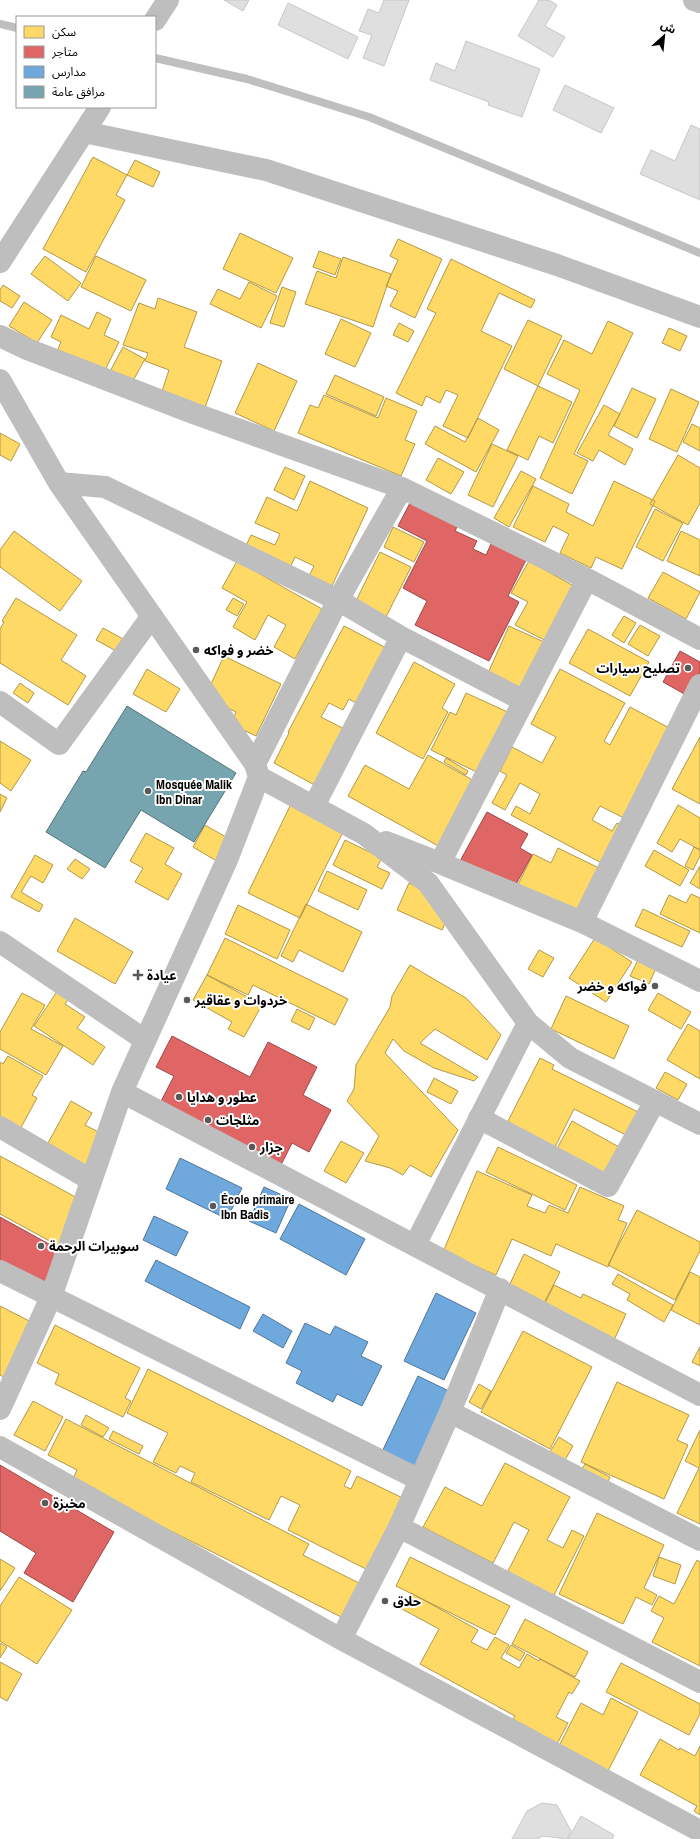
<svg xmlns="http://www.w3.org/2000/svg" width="700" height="1839" viewBox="0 0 700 1839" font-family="'Archivo Narrow','Noto Sans Arabic',sans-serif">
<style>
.homes{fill:#ffd966;stroke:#b29847}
.shops{fill:#e06666;stroke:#9d4747}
.schools{fill:#6fa8dc;stroke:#4e769a}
.public{fill:#76a5af;stroke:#53747a}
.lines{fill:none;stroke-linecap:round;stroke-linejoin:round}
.stream{stroke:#bfbfbf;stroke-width:8}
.building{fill:#dfdfdf;stroke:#c7c7c7}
.street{stroke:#bebebe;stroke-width:22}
.poi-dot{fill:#595959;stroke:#fff;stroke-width:1.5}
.labels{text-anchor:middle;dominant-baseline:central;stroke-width:4;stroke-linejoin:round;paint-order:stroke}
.poi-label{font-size:13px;font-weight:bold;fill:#000;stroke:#fff;text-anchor:start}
</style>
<rect width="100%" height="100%" fill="#fff"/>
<path class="homes" d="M93,157l34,18 -11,20 9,5 -39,72 -43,-23z
M135,160l25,12 -7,15 -26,-12z
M240,233l53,25 -17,35 -53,-24z
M398,239l44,20 -27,59 -25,-12 8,-15 -12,-5 12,-26 -8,-4z
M319,251l22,8 -6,16 -22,-8z
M45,256l36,27 -13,18 -37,-27z
M96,256l50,24 -15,31 -50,-24z
M343,257l48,17 -18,53 -68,-23 12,-33 19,7z
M451,259l84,41 -4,8 -32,-15 -18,38 31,15 -44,92 -25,-12 15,-31 -12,-5 -6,13 -14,-7 -4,10 -26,-13 40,-80 -9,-4z
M249,282l28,14 -16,32 -51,-24 8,-15 22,10z
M3,285l17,11 -8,12 -12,-7v-11z
M282,287l14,5 -12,35 -14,-4z
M158,298l39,14 -13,35 38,14 -18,49 -43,-16 8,-24 -24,-9 3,-8 -25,-8 16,-42 16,6z
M24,302l28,18 -15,23 -28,-17z
M97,312l14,7 -7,16 15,7 -18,36 -46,-22 6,-14 -10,-5 10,-22 28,14z
M341,319l30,14 -16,34 -30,-13z
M528,320l34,16 -24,50 -34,-17z
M608,321l25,12 -59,121 14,7 -16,33 -32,-16 40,-88 -33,-16 17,-34 28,14z
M399,323l15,8 -6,11 -15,-7z
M669,328l18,8 -7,15 -18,-8z
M123,347l22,12 -16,29 -22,-11z
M258,363l39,18 -23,50 -39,-18z
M335,375l49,22 -8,19 -50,-22z
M538,386l34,16 -19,41 -14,-7 -11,24 -21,-10z
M632,388l24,11 -19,39 -23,-12z
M671,389l28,13 -22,50 -28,-13z
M324,395l54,23 8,-20 31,13 -12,29 10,4 -14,32 -103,-43 12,-28 8,3z
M604,405l16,9 -12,21 25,14 -8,16 -26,-15 -6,11 -16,-8z
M478,418l21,12 -23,42 -51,-28 10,-18 30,16z
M692,424l8,4v23l-17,-9z
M0,433l20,11 -9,17 -11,-6z
M492,444l26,12 -25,51 -25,-12z
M678,455l22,13v35l-12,22 -38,-21z
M438,458l26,14 -13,22 -25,-14z
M285,467l20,9 -11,24 -20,-10z
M521,471l15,8 -27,48 -15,-9z
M310,481l58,27 -37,80 -23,-10 6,-12 -19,-9 -6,13 -45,-20 7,-15 24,10 5,-11 -25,-11 12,-26 30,14z
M614,481l41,20 -33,68 -26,-12 -5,11 -31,-15 9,-19 -16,-8 -8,16 -32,-15 20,-41 36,18 -3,8 27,14z
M655,509l28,14 -20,38 -27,-14z
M393,527l31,15 -10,20 -30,-15z
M14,531l68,50 -22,30 -60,-44v-17z
M681,531l19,9v36l-33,-15z
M380,552l31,15 -28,56 -30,-16z
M237,561l85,48 -27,50 -21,-12 12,-22 -18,-10 -13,25 -22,-13 14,-25 -25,-14z
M529,561l50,28 -29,54 -35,-18 13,-23 -17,-9z
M663,572l37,20 -14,27 -38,-21z
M16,598l61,37 -16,25 25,16 -18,29 -68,-42v-34l4,-7 -2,-1z
M233,598l11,6 -7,12 -11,-6z
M624,616l12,7 -12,20 -12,-8z
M640,625l20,11 -12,20 -20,-12z
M344,626l50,26 -29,56 -16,-9 -6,11 -14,-7 -8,14 29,15 -30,56 -46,-25 15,-30 -1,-1z
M509,626l35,16 -24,54 -35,-16z
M103,628l22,12 -7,12 -22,-12z
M588,629l61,33 -19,34 -61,-33z
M224,656l57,28 -25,52 -25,-12 5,-12 -31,-15z
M414,662l41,22 -13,24 6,4 -25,47 -47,-26z
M147,669l33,20 -14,23 -33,-18z
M560,669l65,34 -21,38 6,4 20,-38 45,24 -47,89 -28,-14 -8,14 20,11 5,-8 12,6 -20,38 -98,-52 5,-9 14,8 10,-20 -20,-11 -15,27 -13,-7 15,-28 -7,-4 12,-24 30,16 14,-26 -25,-13z
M20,683l14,10 -6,10 -15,-10z
M466,693l46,21 -29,61 -52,-25 19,-38 6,3z
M700,737v67l-28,-15z
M0,741l31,19 -20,31 -11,-8z
M428,755l50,28 -36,65 -94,-52 17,-31 44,24z
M446,758l22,13 -2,4 -22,-13z
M0,794l7,4 -7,14z
M291,804l53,26 -44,88 -52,-25z
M678,805l22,13v32l-20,-11 -8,13 -15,-9z
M205,825l33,19 -13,22 -32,-19z
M146,833l28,15 -9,16 17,10 -14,26 -33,-18 8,-14 -13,-7z
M345,840l37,18 -5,9 13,6 -8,16 -49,-24z
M694,847l6,3v6l-7,14 -8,-4z
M558,848l43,21 -28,56 -60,-30 20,-41 18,9z
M654,850l35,20 -9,16 -35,-20z
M35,855l18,10 -10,18 -12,-7 -10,16 22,13 -4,7 -28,-15z
M75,859l15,10 -8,10 -15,-10z
M700,866v23l-10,-6z
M327,871l40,19 -9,20 -40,-19z
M409,883l45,20 -12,27 -45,-20z
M691,894l9,4v35l-40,-19 9,-19 17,8z
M306,904l56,28 -19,40 -44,-22 -6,12 -12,-6z
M238,905l52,25 -13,29 -52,-25z
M643,909l47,22 -8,16 -47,-21z
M75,918l58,34 -18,32 -58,-33z
M225,938l123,61 -13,26 -82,-40 -5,10 -41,-20z
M595,938l37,24 -26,40 -37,-24z
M539,950l15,8 -11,19 -15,-8z
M639,958l18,8 -8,18 -19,-8z
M410,965l56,33 35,37 -14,25 -52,-31 -15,14 58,34 -4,4 -40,-13 -30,-17 -11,-12 -8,14 73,77 -27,47 -21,-12 -7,10 -13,-7 -25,-7 14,-25 -32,-35 7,-12 2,-24 34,-58 2,-11z
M207,975l55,30 -18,32 -16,-8 4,-7 -39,-22z
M58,990l11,8 -4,6 20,13 -8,11 28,19 -12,18 -59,-39z
M22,993l23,12 -14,24 32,17 -17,29 -46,-26v-17z
M658,993l33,19 -10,17 -33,-19z
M566,996l63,30 -15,33 -63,-30z
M297,1009l18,9 -6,12 -18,-9z
M688,1024l12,7v48l-33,-19z
M8,1056l35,20 -11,19 5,3 -19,35 -18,-10v-61l3,2z
M540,1058l14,7 -2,4 96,48 -12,23 -62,-31 -19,38 -48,-24z
M665,1072l22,12 -9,16 -22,-12z
M434,1078l24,13 -7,13 -24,-12z
M71,1101l21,12 -7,12 27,14 -22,39 -47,-26z
M572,1121l58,32 -18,33 -58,-32z
M341,1141l23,12 -18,30 -22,-12z
M498,1147l79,38 -12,25 -79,-38z
M0,1156l92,50 -24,45 -68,-37z
M477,1171l55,24 -5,11 18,7 4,-8 19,8 12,-26 44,19 -6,14 9,3 -19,44 -52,-23 -5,12 -39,-17 -16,36 -53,-23z
M637,1210l63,32v9l-25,49 -67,-35z
M524,1254l36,18 -17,33 -35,-17z
M690,1272l10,5v48l-29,-15z
M618,1274l55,31 -9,17 -37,-22 3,-6 -18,-10z
M554,1285l27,13 2,-4 43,20 -12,26 -71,-33z
M0,1306l39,20 -29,55 -10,-6z
M55,1325l85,43 -15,30 6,3 -8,16 -68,-33 4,-10 -22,-11z
M523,1331l69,36 -42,82 -69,-37z
M700,1347v19l-8,-4z
M148,1369l203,102 -7,15 7,3 6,-13 54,26 -43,68 -80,-40 12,-25 -19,-9 -12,24 -78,-38 4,-9 -15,-7 -4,7 -23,-11 15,-29 -41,-20z
M617,1382l72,33 -12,25 11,5 -24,54 -83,-37z
M479,1384l12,7 -10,18 -12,-7z
M33,1401l30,16 -18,34 -31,-16z
M86,1415l23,13 -6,9 -22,-12z
M66,1419l243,125 -6,11 64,32 -18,34 -277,-140 5,-11 -29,-15z
M700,1430v94l-23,-11 22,-45 -14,-7z
M113,1431l30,15 -4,8 -30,-15z
M559,1437l14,9 -8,14 -15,-8z
M505,1463l65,34 -23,43 16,8 9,-18 12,6 -31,61 -46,-24 22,-43 -15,-8 -21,41 -70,-36 22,-40 37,19z
M585,1464l25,13 -8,16 -25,-14z
M597,1513l67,32 -20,43 13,7 -5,10 -16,-8 -13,27 -64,-30z
M410,1557l100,49 -15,29 -99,-49z
M659,1557l22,8 -6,19 -22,-8z
M0,1559l15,9 -15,23z
M697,1560l3,2v104l-48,-24 12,-24 -13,-7 8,-15 15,8z
M19,1577l53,33 -35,54 -37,-23v-35z
M411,1593l67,37 -7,12 16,8 8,-13 14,8 -8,13 18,10 8,-14 12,7 1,-2 40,22 -8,13 -3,-2 -13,25 12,6 -11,21 -44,-25 2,-3 -95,-52 19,-35 -37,-20z
M525,1619l63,33 -13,25 -63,-33z
M0,1643l7,4 -7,11z
M511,1645l14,8 -5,8 -14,-8z
M0,1662l22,12 -15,27 -7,-4z
M621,1663l79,41v10l-11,21 -83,-43z
M611,1698l27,14 -31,61 -49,-25 23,-45 22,12z
M660,1739l19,11 1,-2 15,8 5,-10v69l-6,-4 3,-5 -57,-31z"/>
<path class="shops" d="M411,501l47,24 -3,6 22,10 -4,8 13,6 6,-13 34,18 -18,36 11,6 -30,59 -74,-36 12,-24 -24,-13 24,-47 -29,-15z
M680,651l20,11v11l-12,23 -25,-14z
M487,812l41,22 -8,14 12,7 -19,35 -53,-29z
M172,1036l78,41 18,-35 49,25 -14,28 28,15 -22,42 -17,-9 -11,22 -126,-52 19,-37 -18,-9z
M0,1217l67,37 -23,42 -44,-24z
M0,1465l114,67 -41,70 -49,-29 12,-20 -36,-22z"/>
<path class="schools" d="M180,1158l62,30 -15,31 -61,-30z
M264,1187l27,12 -15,34 -27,-12z
M299,1204l66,35 -19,36 -66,-36z
M154,1216l34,16 -12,24 -33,-16z
M156,1260l94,47 -10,22 -95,-48z
M436,1293l40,20 -32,67 -40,-19z
M263,1314l29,17 -9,17 -30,-17z
M305,1323l25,12 5,-9 33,16 -7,14 21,10 -20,40 -25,-12 -4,8 -37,-19 6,-12 -16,-8z
M418,1376l37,18 -38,77 -36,-17z"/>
<path class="public" d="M127,706l109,67 -42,69 -53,-32 -36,58 -59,-36 37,-61 3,1z"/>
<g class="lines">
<path class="stream" d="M0,24l17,4
M155,58l92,21 122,38 331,136"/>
</g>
<path class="building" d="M224,0h25l-6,11z
M384,0h25l-25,66 -21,-8 9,-23 -13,-4 9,-22 11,4z
M539,0h10l8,5 -12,21 20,11 -12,20 -35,-21z
M288,3l70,34 -10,22 -70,-34z
M466,41l74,28 -18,48 -34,-12 1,-3 -59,-22 6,-17 19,8z
M565,85l49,23 -13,25 -48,-23z
M691,125l9,4v71l-60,-26 11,-24 24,11z
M542,1803l15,2 14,26 -4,8 -24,-3 -6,3h-25l15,-28z
M581,1816l33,19 -2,4h-44z"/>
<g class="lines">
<path class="street" d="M694,0l6,2
M155,20l13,-20
M84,132l182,38 291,95 143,52
M0,262l100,-155
M0,336l27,13 166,64 209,75 185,91 113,60
M0,380l59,103 196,281 4,13 105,57 64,49 100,140 42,35 130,66
M59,483l46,4 233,113 63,37 123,64
M0,702l59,42 93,-128
M255,764l83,-164 64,-112
M314,806l87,-169
M386,842l54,21 142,59 118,59
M440,863l147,-284
M582,922l118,-237
M0,942l145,98
M122,1092l578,303
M479,1118l129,68 47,-85
M0,1127l91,53
M415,1245l113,-222
M0,1271l420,209
M0,1409l51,-112 71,-205 105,-232 32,-83
M450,1412l250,128
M0,1447l341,192 359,192
M399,1527l301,155
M341,1639l58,-112 51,-115 50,-123"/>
</g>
<g class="poi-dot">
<circle cx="196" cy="650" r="4"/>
<circle cx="688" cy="668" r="4"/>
<circle cx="148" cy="791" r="4"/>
<path d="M136 969h4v4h4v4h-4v4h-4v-4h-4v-4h4z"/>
<circle cx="655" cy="986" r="4"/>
<circle cx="187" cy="1000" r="4"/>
<circle cx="179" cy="1097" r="4"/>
<circle cx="208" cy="1120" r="4"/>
<circle cx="252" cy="1147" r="4"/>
<circle cx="213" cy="1206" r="4"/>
<circle cx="41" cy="1246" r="4"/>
<circle cx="45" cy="1503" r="4"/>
<circle cx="385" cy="1601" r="4"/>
</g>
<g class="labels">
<g class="poi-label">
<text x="204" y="650">خضر و فواكه</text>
<text x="680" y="668" text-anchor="end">تصليح سيارات</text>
<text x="156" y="784">Mosquée Malik<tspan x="156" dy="15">Ibn Dinar</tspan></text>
<text x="147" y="975">عيادة</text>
<text x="647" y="986" text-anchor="end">فواكه و خضر</text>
<text x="195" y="1000">خردوات و عقاقير</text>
<text x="187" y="1097">عطور و هدايا</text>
<text x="216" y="1120">مثلجات</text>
<text x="260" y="1147">جزار</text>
<text x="221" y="1199">École primaire<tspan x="221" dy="15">Ibn Badis</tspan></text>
<text x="49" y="1246">سوبيرات الرحمة</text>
<text x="53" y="1503">مخبزة</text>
<text x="393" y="1601">حلاق</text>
</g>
</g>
<rect x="16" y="16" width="140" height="92" fill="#ffffff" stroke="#999999"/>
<rect x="24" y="26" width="20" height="12" fill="#ffd966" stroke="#999999"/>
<text x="52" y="36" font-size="12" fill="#000000">سكن</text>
<rect x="24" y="46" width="20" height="12" fill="#e06666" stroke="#999999"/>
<text x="52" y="56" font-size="12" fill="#000000">متاجر</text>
<rect x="24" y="66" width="20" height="12" fill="#6fa8dc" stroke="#999999"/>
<text x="52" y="76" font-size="12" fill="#000000">مدارس</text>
<rect x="24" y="86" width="20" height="12" fill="#76a5af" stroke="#999999"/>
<text x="52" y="96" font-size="12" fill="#000000">مرافق عامة</text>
<g transform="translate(664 36) rotate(27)" stroke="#ffffff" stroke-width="3" paint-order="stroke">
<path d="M0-3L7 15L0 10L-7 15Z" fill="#000000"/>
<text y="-6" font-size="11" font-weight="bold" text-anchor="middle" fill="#000000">ش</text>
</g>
</svg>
